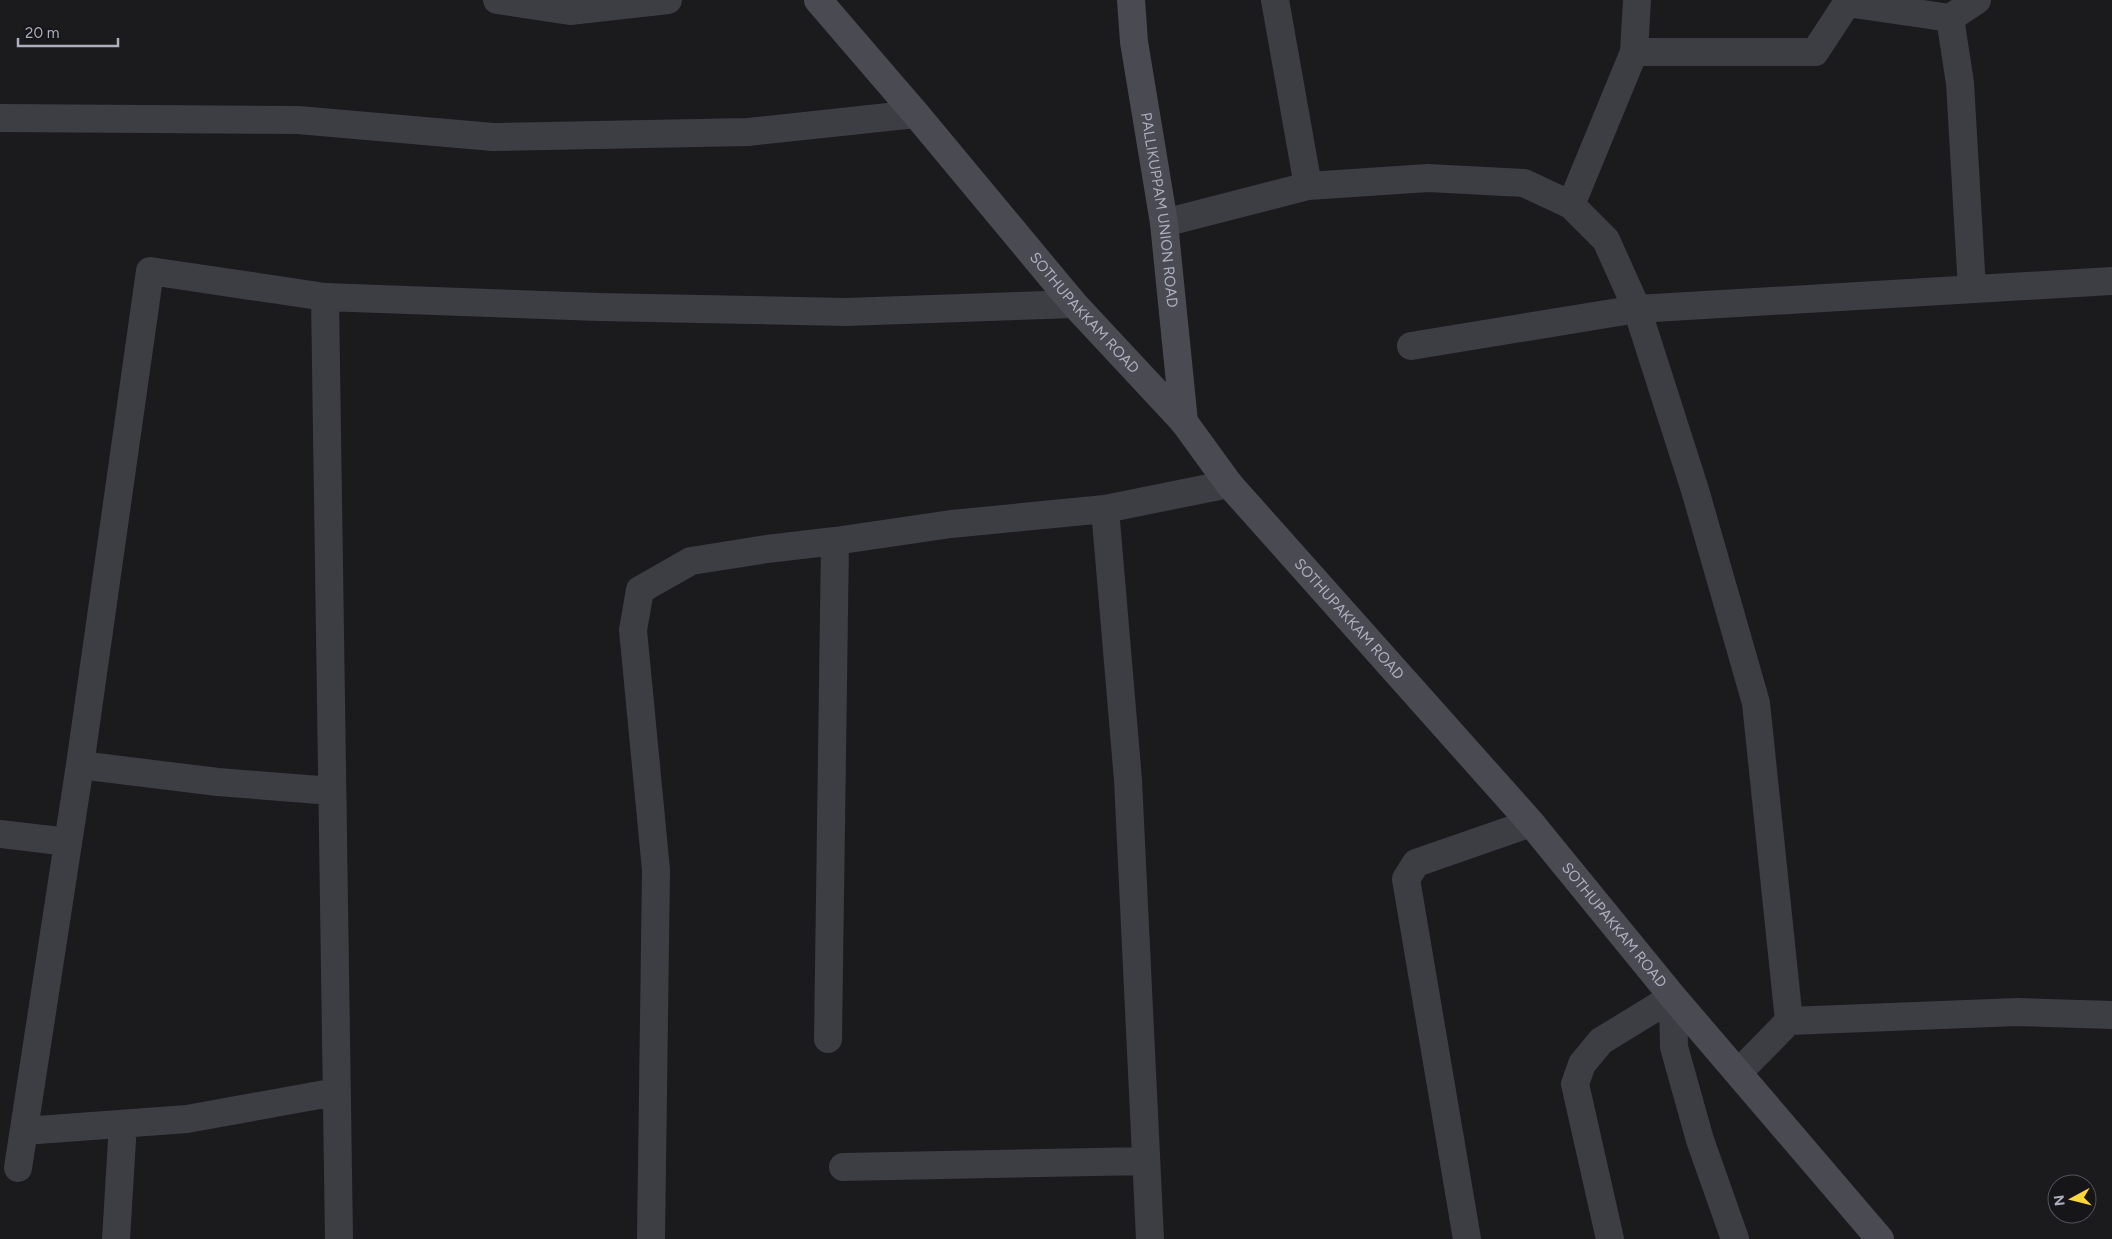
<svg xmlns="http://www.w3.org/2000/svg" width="2112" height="1239" viewBox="0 0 2112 1239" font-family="Figtree,sans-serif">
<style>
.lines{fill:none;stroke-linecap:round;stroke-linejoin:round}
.street{stroke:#3d3d44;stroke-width:28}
.secondary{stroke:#494a52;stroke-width:28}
.labels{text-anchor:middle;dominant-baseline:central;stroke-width:4.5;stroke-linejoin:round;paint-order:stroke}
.street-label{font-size:15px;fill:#acafbd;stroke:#161518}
</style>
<rect width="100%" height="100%" fill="#1b1a1d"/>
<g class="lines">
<path class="street" d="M497,0l73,11 98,-11
M1275,0l33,186
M1847,3l103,15
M1634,52h181l32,-49v-3
M0,118l298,2 195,17 255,-5 168,-18
M1571,205l63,-153 3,-52
M1164,223l144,-37 120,-8 96,5 47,22 35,35 31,69 58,181 61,213 33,318
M1972,289l-12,-206 -10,-65 27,-18
M325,297l14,942
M1411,346l226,-37 475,-28
M1105,509l23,271 22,459
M80,765l138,17 114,9
M0,834l68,8
M1673,997l1,50 26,93 35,99
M828,1039l7,-498
M1739,1072l50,-51 228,-9 95,3
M24,1131l163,-12 149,-27
M843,1167l303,-6
M18,1168l62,-403 70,-494 175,26 274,10 247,5 228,-8
M116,1239l7,-115
M651,1239l5,-369 -23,-240 7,-40 51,-29 76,-12 68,-8 116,-17 154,-15 124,-25
M1467,1239l-61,-360 10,-16 115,-40
M1610,1239l-35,-155 7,-20 19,-23 72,-44"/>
<g class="secondary">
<path id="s1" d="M818,0l98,114 158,190 110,118 45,62 302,339 142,174 207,242"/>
<path id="s2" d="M1131,0l3,42 30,181 20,199"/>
</g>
</g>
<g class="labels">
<g class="street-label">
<text stroke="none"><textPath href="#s2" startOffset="212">PALLIKUPPAM UNION ROAD</textPath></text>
<text stroke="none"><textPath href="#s1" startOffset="411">SOTHUPAKKAM ROAD</textPath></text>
<text stroke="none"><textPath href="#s1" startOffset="816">SOTHUPAKKAM ROAD</textPath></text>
<text stroke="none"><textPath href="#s1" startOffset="1221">SOTHUPAKKAM ROAD</textPath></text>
</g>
</g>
<g transform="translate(2072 1199) rotate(263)"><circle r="24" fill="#161518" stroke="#52535a"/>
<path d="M0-4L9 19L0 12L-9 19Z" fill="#fdd832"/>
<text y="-8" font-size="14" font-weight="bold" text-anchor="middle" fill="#acafbd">N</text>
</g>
<path d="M18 38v8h100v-8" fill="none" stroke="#acafbd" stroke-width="2.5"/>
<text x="25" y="38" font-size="15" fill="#acafbd" stroke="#161518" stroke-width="4" paint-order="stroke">20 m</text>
</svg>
